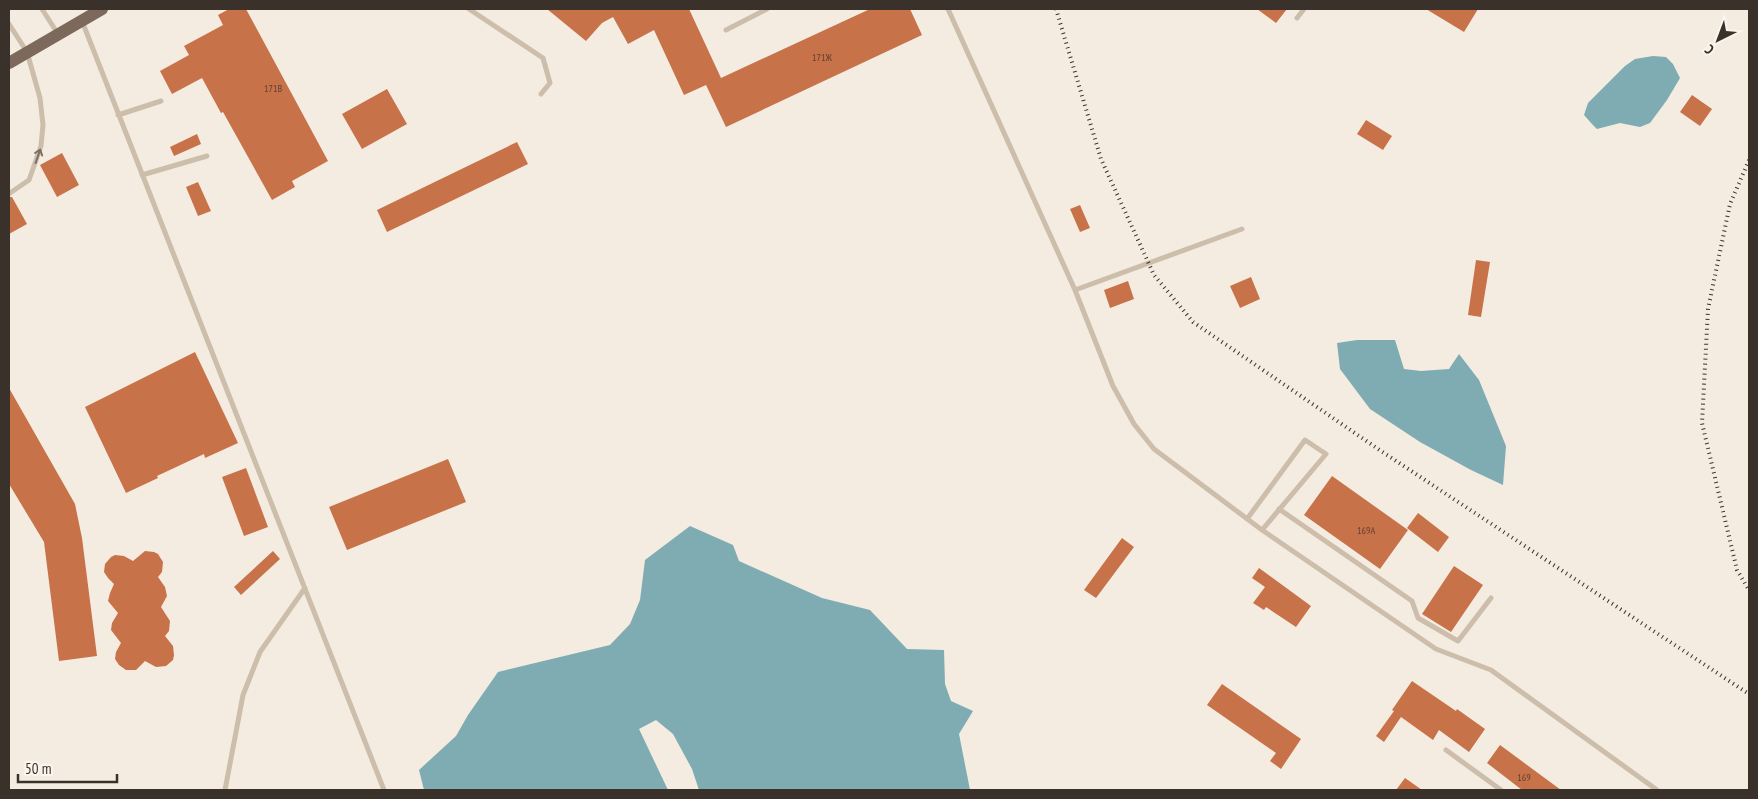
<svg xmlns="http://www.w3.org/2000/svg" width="1758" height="799" viewBox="0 0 1758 799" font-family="'PT Sans Narrow',sans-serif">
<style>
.water{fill:#7eacb2}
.building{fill:#c87249}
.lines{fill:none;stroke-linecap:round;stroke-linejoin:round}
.lane{stroke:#cdbdab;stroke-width:5}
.primary{stroke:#7c695b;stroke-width:12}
.rail{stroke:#3a312a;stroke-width:4;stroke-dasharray:1 4;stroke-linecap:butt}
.oneway{stroke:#7c7064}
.labels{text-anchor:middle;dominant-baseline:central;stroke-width:4.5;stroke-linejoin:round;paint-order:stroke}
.number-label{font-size:10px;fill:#5e4132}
</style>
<rect width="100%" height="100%" fill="#f4ece0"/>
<path class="water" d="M1653,56l13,1 7,7 7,14 -13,22 -17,23 -10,4 -20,-4 -23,6 -5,-5 -8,-9 4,-12 37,-37 10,-7z
M1357,340h38l9,29 17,2 28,-2 10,-15 20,26 27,66 -3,39 -32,-15 -51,-28 -50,-33 -30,-40 -3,-26z
M690,526l43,19 6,16 83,37 48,12 37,39 37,1 1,34 6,17 22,10 -14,23 11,56h-271l-7,-21 -19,-35 -17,-14 -17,9 29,61h-244l-5,-20 37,-34 12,-21 30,-43 112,-27 20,-21 10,-24 5,-40z"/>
<path class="building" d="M229,9h17l82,152 -36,20 3,6 -23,13 -49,-88 -2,1 -19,-35 -30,16 -12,-23 29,-16 -5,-9 39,-21 -5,-10z
M547,9h142l32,69 149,-69h40l12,26 -196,92 -20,-42 -22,10 -30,-65 -26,14 -15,-27 -11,6 -16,18z
M1257,9h30l-11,14z
M1426,9h52l-14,23z
M387,89l20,35 -45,25 -20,-35z
M1692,95l20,14 -12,17 -20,-14z
M1366,120l26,16 -9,14 -26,-16z
M197,134l4,10 -27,12 -4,-9z
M517,142l11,22 -141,68 -10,-22z
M62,153l17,32 -22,12 -17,-32z
M198,182l13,29 -13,5 -12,-29z
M9,197h3l15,27 -18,10z
M1080,205l10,23 -10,4 -10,-23z
M1476,260l14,2 -9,55 -13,-2z
M1251,277l9,22 -20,9 -10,-22z
M1128,281l6,18 -24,9 -6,-18z
M195,352l43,91 -33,15 -1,-4 -47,22 1,2 -32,15 -41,-86z
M9,388l66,116 7,34 15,118 -38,5 -15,-119 -35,-58z
M448,459l18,43 -119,48 -18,-43z
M246,468l22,59 -24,9 -22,-59z
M1332,476l76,54 -28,39 -76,-54z
M1418,513l31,24 -11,15 -31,-24z
M1122,538l12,9 -38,51 -12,-8z
M145,551l9,1 4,2 5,8 -1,10 -4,5 7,10 2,9 -6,11 9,14 -1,10 -4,5 8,10 1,9 -1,5 -7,6 -10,1 -11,-6 -9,9h-10l-7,-5 -4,-6 1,-7 5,-9 -10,-13 1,-7 6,-10 -10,-12 2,-8 4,-9 -6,-6 -4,-6 1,-8 6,-7 4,-2 9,1 9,5z
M273,551l7,8 -39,36 -7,-8z
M1454,566l29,19 -32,47 -29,-18z
M1259,568l52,38 -15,21 -30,-20 -2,3 -11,-7 12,-16 -13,-9z
M1412,681l44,30 1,-2 28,20 -16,23 -30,-22 -6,10 -32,-23 -17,25 -8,-6 18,-25 -2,-1z
M1222,684l79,55 -20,30 -11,-8 6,-8 -69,-48z
M1500,745l61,45h-39l-35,-27z
M1405,778l17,12h-26z"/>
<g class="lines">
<path class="lane" d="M42,9l16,25
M469,9l74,49 7,25 -9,11
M948,9l127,281 38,96 21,38 20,25 108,81 174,119 55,21 166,120
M1297,18l7,-9
M82,21l302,769
M9,24l18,28 13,46 3,27 -2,21 -12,34 -19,13
M726,30l41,-21
M118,115l43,-14
M142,175l65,-19
M1075,290l167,-61
M1279,509l133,92 6,17 40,23 33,-43
M1247,519l58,-79 21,14 -64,76
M1446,750l55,40
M225,790l18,-95 17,-43 45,-64"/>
<path class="primary" d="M9,63l93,-54"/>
<path class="rail" d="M1056,9l45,150 53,116 39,47 188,129 368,243
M1749,160l-19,44 -22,105 -6,114 35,147 12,20"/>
</g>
<defs><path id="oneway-shaft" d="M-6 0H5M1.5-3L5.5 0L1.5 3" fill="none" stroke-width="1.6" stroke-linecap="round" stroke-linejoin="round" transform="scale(1.25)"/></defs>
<use class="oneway" href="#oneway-shaft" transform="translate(38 156) rotate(-71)"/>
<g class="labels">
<g class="number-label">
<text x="822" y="57">171Ж</text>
<text x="273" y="88">171В</text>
<text x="1366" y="530">169А</text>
<text x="1524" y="777">169</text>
</g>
</g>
<rect width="1758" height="799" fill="none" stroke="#3a312a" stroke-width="20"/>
<g transform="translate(1718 40) rotate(222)" stroke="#fbf5ed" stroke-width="4" paint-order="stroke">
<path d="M0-4L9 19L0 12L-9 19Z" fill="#3a312a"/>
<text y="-8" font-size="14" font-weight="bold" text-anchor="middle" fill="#3a312a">С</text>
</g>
<path d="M18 774v8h99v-8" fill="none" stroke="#3a312a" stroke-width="2.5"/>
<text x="25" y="774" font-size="15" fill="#3a312a" stroke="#fbf5ed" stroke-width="4" paint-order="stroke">50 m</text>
</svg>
